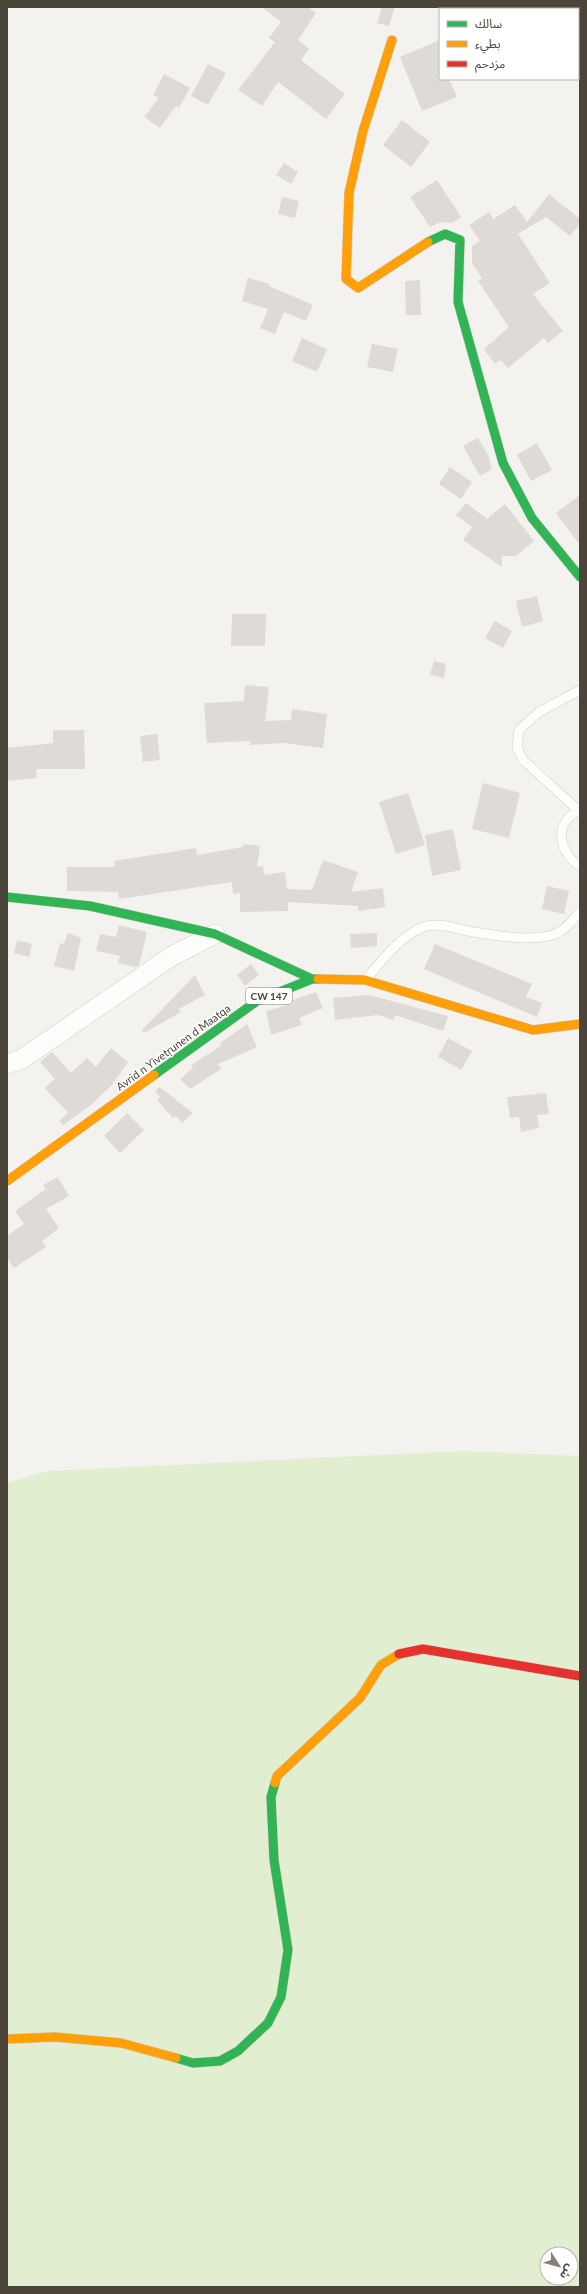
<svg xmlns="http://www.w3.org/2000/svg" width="587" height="2294" viewBox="0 0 587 2294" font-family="Lato,'Noto Sans Arabic',sans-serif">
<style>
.green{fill:#e1eecf;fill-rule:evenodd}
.building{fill:#dedbd6}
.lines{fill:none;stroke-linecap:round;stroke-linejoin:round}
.lane-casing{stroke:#d2d0cb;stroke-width:10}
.street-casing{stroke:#d2d0cb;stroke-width:20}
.fast-casing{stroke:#d3cfc5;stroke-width:10}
.slow-casing{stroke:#d3cfc5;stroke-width:10}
.jam-casing{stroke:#d3cfc5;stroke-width:10}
.lane{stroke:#fdfdfc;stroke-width:9}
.street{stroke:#fdfdfc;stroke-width:19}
.fast{stroke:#30b455;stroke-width:9}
.slow{stroke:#ff9f0a;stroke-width:9}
.jam{stroke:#e5322d;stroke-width:9}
.labels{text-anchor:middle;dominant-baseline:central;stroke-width:3;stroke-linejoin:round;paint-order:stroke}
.shield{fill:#fff;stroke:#817c74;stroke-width:1}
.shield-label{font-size:10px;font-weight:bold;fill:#4b4439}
.street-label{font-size:11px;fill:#4b4439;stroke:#fff}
</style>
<rect width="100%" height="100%" fill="#f4f2ee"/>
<path class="green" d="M462,1451l118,5v831h-573v-804l40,-12zM547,2254h24v24h-24z"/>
<path class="building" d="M262,7h46l8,6 -18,27 11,9 -8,11 44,34 -19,25 -48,-37 -16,24 -24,-16 37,-48 -6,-4 12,-16z
M382,7h13l-6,19 -12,-3z
M440,40v39h9l8,18 -35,14 -22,-54z
M208,64l18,9 -18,32 -17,-9z
M164,74l26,14 -11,20 -3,-2 -16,22 -16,-11 15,-19 -6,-3z
M402,120l28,22 -19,25 -28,-22z
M284,163l14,9 -7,12 -15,-9z
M437,180l24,37 -9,6 -11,-1 -11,5 -20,-30z
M549,194l31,25v5l-10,12 -24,-19 -28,17 32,49 -17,11 30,37 -15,12 -4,-5 -36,30 -7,-8 -6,4 -11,-15 25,-22 -31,-46 4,-3 -10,-15v-17l8,-5 -11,-16 20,-13 4,7 22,-14 12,17z
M282,197l17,4 -4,17 -17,-4z
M248,278l22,6 -1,2 44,19 -7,16 -22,-9 -9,22 -15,-6 8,-19 -26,-8z
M420,280l1,35h-15l-1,-34z
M302,338l25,11 -10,23 -25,-11z
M372,344l26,5 -5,23 -26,-5z
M478,438l10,17 4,14 -12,7 -17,-30z
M537,443l15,27 -21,11 -14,-26z
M450,467l22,15 -11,17 -22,-15z
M580,495v50l-24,-32z
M466,503l21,16 18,-15 29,37 -18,15h-14v11l-39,-27 9,-13 -16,-12z
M537,596l6,25 -21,6 -6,-26z
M232,614h34l-1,32h-34z
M495,621l17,10 -9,17 -18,-10z
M434,661l12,3 -2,14 -14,-3z
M245,685l24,2 -4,34 26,-1 1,-11 35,5 -4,34 -39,-5 -34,2v-4l-43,2 -3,-40 40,-2z
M53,730h31l1,39h-49l1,9 -30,3v-33l46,-5z
M157,734l3,26 -17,2 -3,-26z
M483,783l37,10 -11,45 -37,-9z
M408,793l17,52 -29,9 -17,-52z
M453,829l8,41 -29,6 -7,-41z
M244,844l16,2 -3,21 6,-1 1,9 21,-3 2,17 25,1 11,-30 35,12 -7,20 32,-4 2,19 -27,4v-5l-70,-4v9l-48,1v-19l-7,1 -1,-12 -113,17 -1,-7 -51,-1v-24h48l-1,-6 82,-13 1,7 46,-8z
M547,886l22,5 -5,23 -22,-5z
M119,925l28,7 -8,33 -3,2 -18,-4 2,-7 -24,-5 4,-17 16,3z
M68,933l13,5 -7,33 -20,-5 6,-23 4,1z
M377,933v13l-26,2 -1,-14z
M17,940l15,4 -3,13 -15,-4z
M435,944l97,40 -6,13 16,6 -5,14 -113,-48z
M251,964l8,11 -14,11 -8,-11z
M195,975l10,20 -26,14 2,3 -37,21 -2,-3z
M316,992l7,16 -24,10 3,7 -31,10 -5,-24 22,-6 -1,-3z
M369,995l79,21 -5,15 -48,-16 -2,5 -15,-5 -43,5 -2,-22z
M247,1024l10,23 -39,17 3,5 -31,20 -10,-10 13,-11 -2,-3 30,-19 -1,-3z
M448,1038l24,13 -11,19 -23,-13z
M111,1048l17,14 -16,23 -21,20 -28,20 -4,-4 9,-8 -23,-25 10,-9 -15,-17 12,-10 19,21 16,-15 9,9z
M159,1087l7,5 27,21 -11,10 -6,-7 -3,2 -16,-18 3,-3 -5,-6z
M546,1093l3,21 -12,1 2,13 -18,4 -2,-15 -9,1 -3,-21z
M127,1113l17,17 -24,23 -16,-17z
M58,1177l11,19 -23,13 13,19 -17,13 4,6 -32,21 -7,-11v-21l17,-12 -9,-13 31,-22 -3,-4z"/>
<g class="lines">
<defs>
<path id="lane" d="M578,810l-55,-50 -6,-12 2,-18 20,-18 41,-22
M580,810c-27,12 -22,42 0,56
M365,980c18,-20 35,-45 61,-54 12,-3 25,1 36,4 25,4 77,15 99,1 7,-5 14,-13 19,-20"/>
<path id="street" d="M7,1064l15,-5 150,-103 43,-22"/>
<path id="fast" d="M428,242l17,-8 15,6 -2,62 45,161 29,55 48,59
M7,897l83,9 125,28 97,45
M154,1075l103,-74 55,-22h6
M176,2058l17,5 27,-2 18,-10 30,-28 13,-26 7,-47 -14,-90 -3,-63 4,-14"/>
<path id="slow" d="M392,40l-29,91 -14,62 -3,86 12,9 70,-46
M318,979l47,1 168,50 47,-6
M7,1181l147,-106
M275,1783l2,-7 83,-78 21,-33 18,-11
M7,2039l48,-2 66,6 55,15"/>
<path id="jam" d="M399,1654l24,-5 157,27"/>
</defs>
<use href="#lane" class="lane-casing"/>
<use href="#street" class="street-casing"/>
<use href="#fast" class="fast-casing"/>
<use href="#slow" class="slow-casing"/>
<use href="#jam" class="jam-casing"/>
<use href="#lane" class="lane"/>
<use href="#street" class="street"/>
<use href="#fast" class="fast"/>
<use href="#slow" class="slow"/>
<use href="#jam" class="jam"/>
</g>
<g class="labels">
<rect class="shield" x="246" y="988" width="46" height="16" rx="3"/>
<g class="shield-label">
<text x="269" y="996">CW 147</text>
</g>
<g class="street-label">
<text transform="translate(173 1047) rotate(-36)">Avrid n Yivetṛunen d Maatqa</text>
</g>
</g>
<rect width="587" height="2294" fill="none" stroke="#4b4439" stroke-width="16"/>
<rect x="439" y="8" width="140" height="72" fill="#ffffff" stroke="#b7b4b0"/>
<rect x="447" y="21" width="20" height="6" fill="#30b455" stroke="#b7b4b0"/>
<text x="475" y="28" font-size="12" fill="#4b4439">سالك</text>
<rect x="447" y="41" width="20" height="6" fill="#ff9f0a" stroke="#b7b4b0"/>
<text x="475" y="48" font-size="12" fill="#4b4439">بطيء</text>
<rect x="447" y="61" width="20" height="6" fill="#e5322d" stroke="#b7b4b0"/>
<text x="475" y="68" font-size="12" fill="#4b4439">مزدحم</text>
<g transform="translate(559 2266) rotate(126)"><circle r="19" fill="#ffffff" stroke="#b7b4b0"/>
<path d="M0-3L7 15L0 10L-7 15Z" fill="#868178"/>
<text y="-6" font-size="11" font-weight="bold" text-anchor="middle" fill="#4b4439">ش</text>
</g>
</svg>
